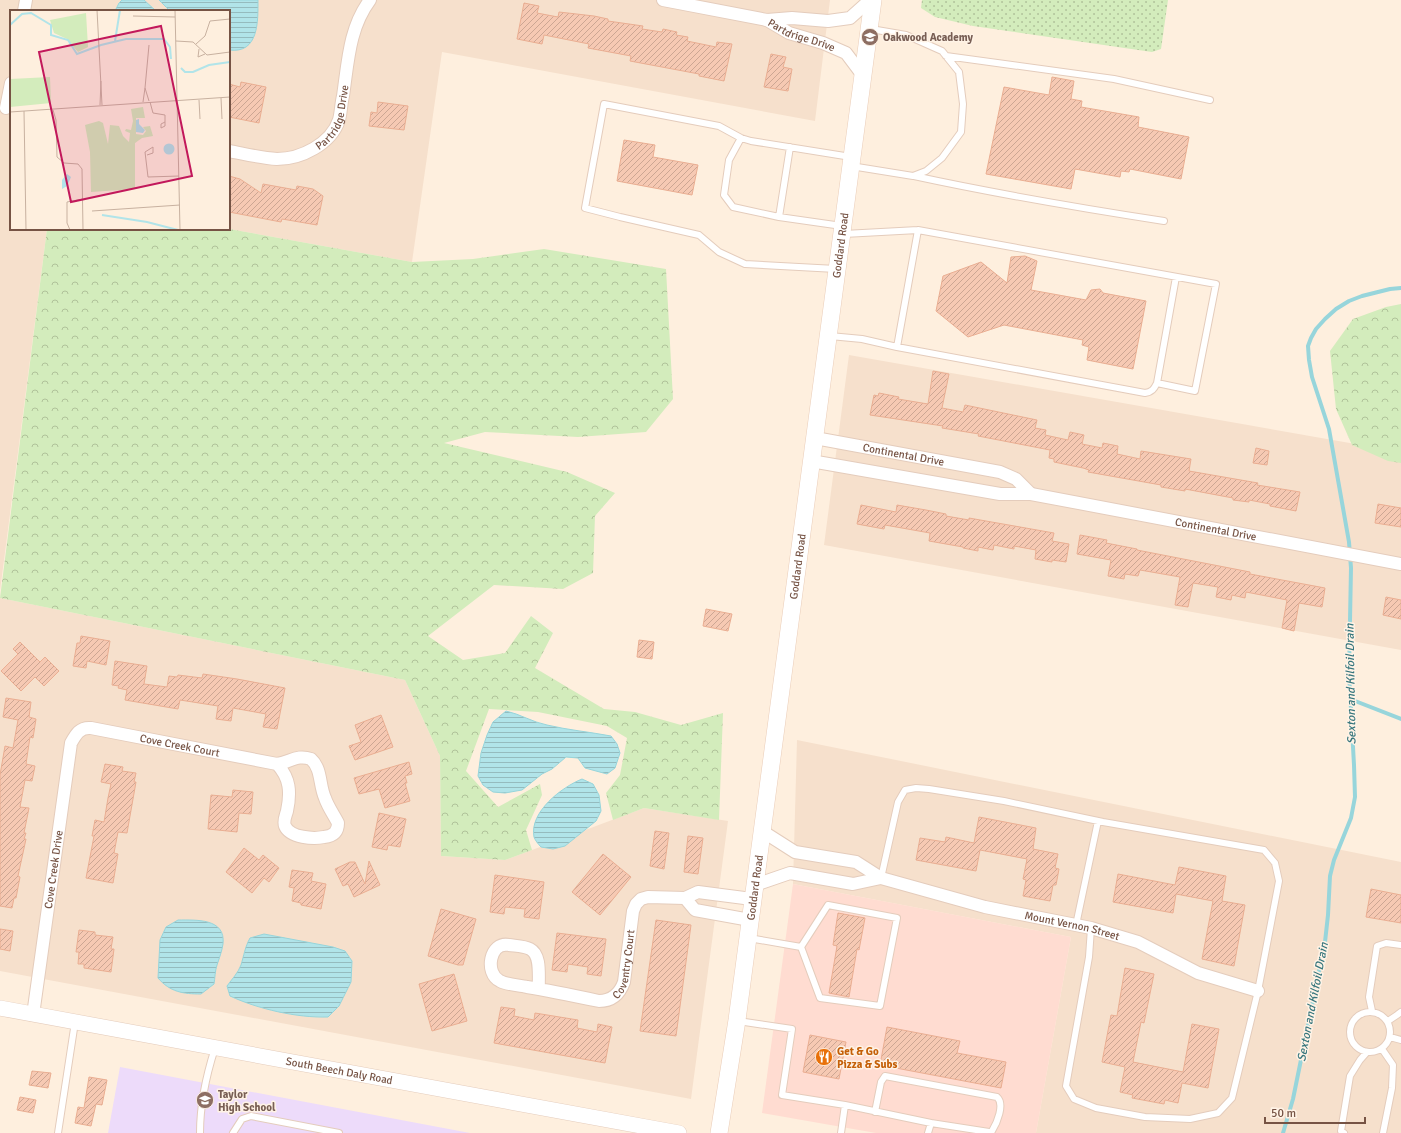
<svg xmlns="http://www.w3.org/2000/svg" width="1401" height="1133" viewBox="0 0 1401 1133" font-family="Signika,sans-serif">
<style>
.residential{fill:#f6e0cc}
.commercial{fill:#ffdcd1}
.education{fill:#eddbfa}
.green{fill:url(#green-dots)}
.forest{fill:url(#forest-crowns)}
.water{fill:url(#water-rules);stroke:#97d5db}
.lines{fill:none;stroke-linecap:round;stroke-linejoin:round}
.stream{stroke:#97d5db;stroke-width:4}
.building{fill:url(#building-hatch);stroke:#eaae92}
.service-casing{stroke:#e4ccbc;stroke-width:8}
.minor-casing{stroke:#e4ccbc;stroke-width:14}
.tertiary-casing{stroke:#e4ccbc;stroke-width:16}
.secondary-casing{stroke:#eacdb9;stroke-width:18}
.service{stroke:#fff;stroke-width:6}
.minor{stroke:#fff;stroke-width:12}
.tertiary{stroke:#fff;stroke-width:15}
.secondary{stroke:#fff;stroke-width:17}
.labels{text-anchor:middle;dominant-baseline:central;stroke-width:3;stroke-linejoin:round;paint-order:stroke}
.street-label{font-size:11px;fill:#765344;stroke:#fff3e6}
.education-label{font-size:11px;font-weight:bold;fill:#785e54;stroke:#fff3e6;text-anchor:start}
.food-label{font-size:11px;font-weight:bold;fill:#c56008;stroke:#fff3e6;text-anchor:start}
.water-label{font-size:12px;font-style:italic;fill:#37767d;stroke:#fff3e6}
.inset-river{fill:none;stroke:#b1e4e9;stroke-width:2}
.inset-road{fill:none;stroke:#c8b1a0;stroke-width:1}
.view{fill:#c2185b;fill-opacity:0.15;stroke:#c2185b;stroke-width:2}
.inset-edge{fill:none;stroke:#765344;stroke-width:2}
</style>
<defs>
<pattern id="green-dots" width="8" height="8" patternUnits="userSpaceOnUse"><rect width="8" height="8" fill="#d3ecbc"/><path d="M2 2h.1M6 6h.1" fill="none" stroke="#b0c29a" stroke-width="1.8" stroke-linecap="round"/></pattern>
<pattern id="forest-crowns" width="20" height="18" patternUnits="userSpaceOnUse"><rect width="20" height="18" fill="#d3ecbc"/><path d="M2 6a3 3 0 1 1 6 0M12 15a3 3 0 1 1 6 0" fill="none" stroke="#b0c29a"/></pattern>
<pattern id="water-rules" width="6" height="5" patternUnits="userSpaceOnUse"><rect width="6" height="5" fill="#b1e4e9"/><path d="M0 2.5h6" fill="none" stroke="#95bbbe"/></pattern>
<pattern id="building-hatch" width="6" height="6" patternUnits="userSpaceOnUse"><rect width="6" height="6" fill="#f6c9b3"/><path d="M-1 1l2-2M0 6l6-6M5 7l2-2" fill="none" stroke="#cca693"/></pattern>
</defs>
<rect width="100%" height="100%" fill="#feefde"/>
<path class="residential" d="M0,0h830l-15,121 -373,-69 -30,210 -183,-33v-218h-218v218h36l-47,362z
M849,355l552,97v198l-577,-105z
M0,598l405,82 35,76 1,100 64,4 139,-52 84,13 -37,278 -691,-128z
M797,740l604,122v271h-365l35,-196 -278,-53z"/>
<path class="commercial" d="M793,884l278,53 -35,196h-160l-114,-20z"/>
<path class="education" d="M120,1067l350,66h-362z"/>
<path class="green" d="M922,0h246l-7,49 -9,3 -179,-26 -38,-9 -14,-9z"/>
<path class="forest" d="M47,229h182l183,33 61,-3 71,-10 122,20 7,130 -27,33 -68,5 -93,-5 -41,11 123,29 48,21 -20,23 -2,57 -30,16 -69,-4 -66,51 35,24 42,-7 26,-37 22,17 -18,35 69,41 31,3 46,13 42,-12 -4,107 -75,-12 -31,12 -7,-27 14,-18 7,-37 -20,-12 -69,-14 -49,-3 -23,62 32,36 42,-23 2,11 -16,35 6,20 -27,10 -64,-4 -1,-100 -35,-76 -405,-82z
M1401,304v159l-13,-2 -36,-16 -16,-36 -6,-58 23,-32 33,-12z"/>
<path class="water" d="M122,0h22l12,11h-41l4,-8z
M159,0h99c0,21 1,54 -29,50v-39h-59z
M506,711c14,3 26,11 41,14 21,5 43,7 64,11l6,8 3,9 -5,15 -8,6 -22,-6 -7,-10 -12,-1 -14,12 -10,5 -20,16 -17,3 -12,-1 -10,-7 -5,-9 3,-23 6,-18 6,-13z
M582,779l11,5 6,11 2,16 -5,10 -31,25 -12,3 -12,-2c-3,-3 -6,-7 -7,-10 -5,-25 28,-50 48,-58z
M178,920c18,0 48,-2 45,24 -1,7 -4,15 -6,21 -2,6 -2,13 -3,19l-13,10c-18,0 -31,-2 -43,-16l2,-38 6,-13z
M264,934l69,13 12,4 7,10 -1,21 -12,24 -11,11c-31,1 -70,-8 -98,-21l-3,-10c5,-7 11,-13 14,-21 3,-10 4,-18 9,-27z"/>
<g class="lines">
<path class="stream" d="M1350,699l51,20
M1283,1133l10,-34 32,-157 3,-27 2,-39 4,-16 17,-42 4,-21 -1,-32 -5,-92 2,-105 -2,-26 -20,-113 -17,-52 -3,-17 -1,-14 3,-8 5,-9 9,-10 11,-10 13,-8 13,-5 28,-7 11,-1"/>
</g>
<path class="building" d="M524,3l15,3 -2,7 21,4 1,-5 35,4 14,3v2l35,5 -1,3 20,3 1,-3 14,3 -1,3 12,2 -1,4 29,6 1,-5 15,2 -8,37 -25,-5v-2l-69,-13 1,-5 -43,-8 1,-4 -45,-9 -2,9 -25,-5z
M771,54l15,3 -3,10 9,2 -4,22 -24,-4z
M1052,77l22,4 -3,18 11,2 -1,6 58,10 -1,10 51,10 -8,42 -51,-10 -1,3 -8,-1 -1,6 -45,-8 -4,20 -85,-15 18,-87 45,8z
M241,82l25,5 -7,36 -30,-6v-33l11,3z
M378,102l30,4 -4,24 -35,-4 2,-14 6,1z
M624,140l31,5 -2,12 45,8 -6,30 -75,-14z
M229,176l11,3 21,14 2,-9 33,6 1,-4 16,3 10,7 -6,29 -35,-6 -1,3 -52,-10z
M1025,256l12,5 -6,29 55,10 5,-10 9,-1 3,4 43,8 -13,68 -46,-9 2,-13 -7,-2 1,-5 -79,-15 -36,12 -32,-26 7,-35 38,-14 26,21 4,-26z
M933,371l16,3 -7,34 21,4 2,-7 72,15 -2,8 11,2 -1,5 23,5 2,-8 14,3 -2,9 20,4 1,-5 15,3 -1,8 23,5 1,-8 50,8 -2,12 69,12 -1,2 43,7 -4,19 -26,-5v-2l-21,-4v2l-16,-2v-2l-48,-9v2l-24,-4v-2l-73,-13 1,-2 -6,-2 -29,-6v-3l-5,-1 1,-8 -72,-14 1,-2 -37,-6 1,-2 -73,-11 4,-20 4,1 1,-3 20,4 -1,2 30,5z
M1256,448l13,3 -2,14 -14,-2z
M1378,504l23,4v19l-26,-4z
M861,505l35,7 1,-7 29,5 20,4v2l23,4v-2l85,15 -2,8 17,3 -3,18 -14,-2v2l-17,-3 1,-9 -22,-4v3l-20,-4 -1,5 -15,-3v4l-15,-3v-1l-34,-6 1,-8 -45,-8 -1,4 -27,-5z
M1080,535l27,5 -1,3 31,6v1l113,22v2l75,14 -3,19 -23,-4 -5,28 -12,-3 5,-28 -41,-8 -1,6 -13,-3 -1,5 -15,-3 2,-10 -25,-4 -5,24 -13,-2 5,-28 -40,-7 -2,6 -13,-2 -1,5 -16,-3 3,-16 -34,-6z
M1386,597l15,3v19l-18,-4z
M706,609l26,5 -4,17 -25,-5z
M81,636l29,5 -4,24 -19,-4 -1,7 -13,-2 4,-23h3z
M639,640l15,2 -2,17 -15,-2z
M20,642l20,20 5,-5 14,14 -15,15 -9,-9 -14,14 -20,-20 17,-17 -5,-5z
M115,661l32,5 -3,18 23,3 2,-11 8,1 1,-2 24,3 1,-4 34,5 48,9 -8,41 -14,-2 3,-13 -33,-6 -2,13 -15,-2 2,-13 -38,-6 -2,9 -53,-9 2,-10 -9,-2 1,-2 -7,-1z
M6,698l25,4 -2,15 7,2 -3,19 -3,-1 -4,27 9,2 -3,15 -7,-1 -5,27 9,1 -5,25h2l-2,6h2l-8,37 2,1 -4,21h-2l-2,10 -12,-2v-131l5,-29 8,2 5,-28 -15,-3z
M381,715l12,32 -38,13 -6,-14 12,-4 -6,-17z
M409,762l3,12 -7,2 2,7h-2l5,18 -25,7 -6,-19 -20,5 -5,-16z
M105,764l18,3 -1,4 14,2 -2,9h2l-9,51 -9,-1 -4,21 4,1 -5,29 -27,-5 8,-42h-2l3,-16 9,2 4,-24 3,-14 -10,-2z
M233,790l20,2 -2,22 -12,-1 -2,19 -29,-3 3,-34 21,2z
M379,813l27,6 -6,28 -12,-2 -1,5 -15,-3z
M979,817l57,11 -3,21 25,5 -3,14 4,1 -3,16h-3l-3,16 -27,-5 3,-16 -3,-1 4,-20 -47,-9 -4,21 -60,-11 4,-22 25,4 1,-5 28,6z
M655,831l14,2 -5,36 -14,-3z
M688,836l15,2 -5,36 -14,-2z
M244,848l15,12 4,-5 16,13 -10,14 -5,-4 -12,15 -26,-21z
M603,854l28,23 -31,38 -28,-23z
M369,861l11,24 -26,12 -6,-13 -5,2 -8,-17 15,-7h5l10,22z
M1179,867l47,9 -4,25 23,4 -11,61 -32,-7 11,-58 -37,-7 -3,19 -60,-11 5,-28 57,11z
M292,870l21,3 -2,8 15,3 -5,25 -20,-4v-2l-9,-2 2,-13 -5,-1z
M495,875l49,7 -5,37 -15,-2 1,-8 -20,-2 -1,7 -14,-2z
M1371,889l30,6v28l-35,-6z
M441,909l35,10 -13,46h-5l-30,-9z
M838,913l27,5 -6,32 -2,-1 -8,48 -20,-4 8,-47 -4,-1z
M656,920l35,5 -15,111 -36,-5z
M0,929l13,2 -3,20 -10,-2z
M79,930l16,2v3l18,2 -2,12h3l-3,23 -27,-4v-4h-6l1,-12h-3z
M557,933l49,6 -5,37 -14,-2 1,-7 -20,-3 -1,8 -15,-2z
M1125,968l29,6 -10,49 -3,-1 -8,40 50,10 9,-48 27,5 -11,59 -26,-5 -4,20 -13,-3 -1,4 -32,-6 1,-3 -13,-3 5,-25 -23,-5 9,-47 6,1z
M454,974l13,47 -35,10 -13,-47z
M501,1007l14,2 -1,7 20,4 1,-7 43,7 -1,8 20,4 1,-8 14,3 -7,36 -111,-20z
M887,1027l73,14 -3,12 49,9 -5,26 -121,-23z
M810,1035l36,7 -7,37 -36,-7z
M32,1071l19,2 -3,15 -19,-3z
M89,1077l18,3 -5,25 -6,-1 -5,22 -16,-3 3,-16 6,1z
M20,1097l16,3 -3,13 -16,-3z"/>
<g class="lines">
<defs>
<path id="service" d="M946,56l168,23 96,21
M741,138l-12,22 -5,35 9,12 46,10 63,9
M851,166l62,10 13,-5 16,-13 19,-26 2,-28 -4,-32 -17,-21 -36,-16 -35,-6
M914,176c83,18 166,32 250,45
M779,217l11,-70
M836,269l-91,-5 -26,-12 -20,-17 -79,-18 -35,-9 19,-104 115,22 22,12 10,3 100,16
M830,336l32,3 35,8 248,46c7,-1 9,-4 12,-10l38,8 20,-102 1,-5 -298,-54 -74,4
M897,347l21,-117
M1157,383l19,-106
M881,878l17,-76 7,-12 11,-2 13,1 75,12 99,21 161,28 11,13 4,18 -21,110 -26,107 -14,15 -28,6 -45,-2 -49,-9 -22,-9 -8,-13 23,-129 2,-29
M1076,925l22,-104
M749,938l52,9 19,51 60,8 17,-88 -69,-13 -27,42
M1372,1011l-3,-14 8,-51 9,-3 15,2
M1350 1032a20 20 0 1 1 40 0a20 20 0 1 1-40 0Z
M738,1021l54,8 -10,66 63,10 -4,28
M1388,1021l9,-6 4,-3
M1390,1037l11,3
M1382,1049l11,16 -1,23 -9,45
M845,1105l86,18 -3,10
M875,1112l6,-30 4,-6 112,21c8,7 0,26 -5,34l-3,1 -58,-9
M58,1133l17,-111
M200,1133c0,-29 6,-57 15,-85
M233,1133l9,-14 9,-3 88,17
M1344,1133l-3,-2 9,-55 10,-16 7,-8"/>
<g id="minor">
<path d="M663,0l104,20 25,-2 36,3 22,-3 20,-18"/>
<path d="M24,11l2,-11"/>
<path id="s1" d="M767,20l22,13 34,10 23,10 18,24"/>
<path d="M6,108l5,-25"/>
<path id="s2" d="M229,151c16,3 32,7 48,8 24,0 54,-15 62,-39 2,-7 2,-16 4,-24 5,-34 6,-68 27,-96"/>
<path id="s3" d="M815,438l185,34 16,7 15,15"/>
<path id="s4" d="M811,461l189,33h31l370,70"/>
<path id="s5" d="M881,878l104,29 106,21 47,14 60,31 60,18"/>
<path d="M755,885l35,-12 63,11 28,-6 -25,-16 -61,-10 -33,-21"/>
<path d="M685,898l10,12 55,10"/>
<path id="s6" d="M539,989c-1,-11 3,-34 -9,-40 -6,-3 -14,-3 -21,-4 -19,-4 -25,28 -9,36 7,4 19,4 27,6 24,4 48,9 72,14 14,0 21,-8 25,-19l9,-71 3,-7 5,-5 7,-2 37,1 13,-6 54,7"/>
<path id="s7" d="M33,1015l38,-272c5,-9 9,-16 20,-15l186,36c14,-2 20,-10 34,-5 11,10 8,26 14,39 3,9 9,17 13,25 0,9 -5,13 -14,14 -10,2 -34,1 -39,-11 -2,-5 1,-11 2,-15 4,-19 3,-33 -10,-47"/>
</g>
<g id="tertiary">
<path id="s8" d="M0,1008l679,125"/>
</g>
<g id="secondary">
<path id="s9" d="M719,1133l18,-113 136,-1020"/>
</g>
</defs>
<use href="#service" class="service-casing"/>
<use href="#minor" class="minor-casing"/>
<use href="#tertiary" class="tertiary-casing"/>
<use href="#secondary" class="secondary-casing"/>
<use href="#service" class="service"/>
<use href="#minor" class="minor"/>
<use href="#tertiary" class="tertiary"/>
<use href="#secondary" class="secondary"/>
</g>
<defs>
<symbol id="school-disc" viewBox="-11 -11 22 22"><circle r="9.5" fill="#8d6e63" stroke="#fff3e6"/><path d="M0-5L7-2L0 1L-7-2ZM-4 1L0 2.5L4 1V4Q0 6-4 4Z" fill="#fff"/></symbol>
<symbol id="restaurant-disc" viewBox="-11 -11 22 22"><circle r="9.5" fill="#e8710a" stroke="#fff3e6"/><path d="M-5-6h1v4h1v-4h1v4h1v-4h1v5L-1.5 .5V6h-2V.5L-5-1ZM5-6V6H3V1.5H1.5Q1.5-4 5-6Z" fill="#fff"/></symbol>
</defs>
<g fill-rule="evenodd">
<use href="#school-disc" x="860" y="27" width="20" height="20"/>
<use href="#restaurant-disc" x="814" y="1047" width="20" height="20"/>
<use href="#school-disc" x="195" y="1090" width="20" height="20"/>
</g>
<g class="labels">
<g class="street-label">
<text stroke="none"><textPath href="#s1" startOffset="38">Partdrige Drive</textPath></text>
<text stroke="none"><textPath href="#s2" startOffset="126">Partridge Drive</textPath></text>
<text stroke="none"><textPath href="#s9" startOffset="896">Goddard Road</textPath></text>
<text stroke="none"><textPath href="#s3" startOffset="90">Continental Drive</textPath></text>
<text stroke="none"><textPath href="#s4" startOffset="411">Continental Drive</textPath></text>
<text stroke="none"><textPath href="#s9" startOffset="572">Goddard Road</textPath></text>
<text stroke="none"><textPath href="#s7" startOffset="392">Cove Creek Court</textPath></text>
<text stroke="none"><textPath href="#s7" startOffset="147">Cove Creek Drive</textPath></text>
<text stroke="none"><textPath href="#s9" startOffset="248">Goddard Road</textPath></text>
<text stroke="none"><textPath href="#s5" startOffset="197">Mount Vernon Street</textPath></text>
<text stroke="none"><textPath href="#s6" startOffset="267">Coventry Court</textPath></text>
<text stroke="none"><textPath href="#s8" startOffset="345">South Beech Daly Road</textPath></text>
</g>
<g class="education-label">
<text x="883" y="37">Oakwood Academy</text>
<text x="218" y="1094">Taylor<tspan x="218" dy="13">High School</tspan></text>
</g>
<g class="food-label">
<text x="837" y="1051">Get &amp; Go<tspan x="837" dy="13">Pizza &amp; Subs</tspan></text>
</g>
<g class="water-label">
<text transform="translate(1351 684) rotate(-91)">Sexton and Kilfoil Drain</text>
<text transform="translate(1313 1002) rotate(-79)">Sexton and Kilfoil Drain</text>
</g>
</g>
<g transform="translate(10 10)">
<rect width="220" height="220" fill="#feefde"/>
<path d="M40,67l1,26 -41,4v-28z" fill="#d3ecbc"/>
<path d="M76,3l2,34 -10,5 -11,-13 -13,-6 -4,-13zM133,97l2,11h-9v16l7,1 3,-4 -3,-4 7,-1 3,10 -11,2 -7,5v46l-44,3 -1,-40 -5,-27 14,-4 4,2 5,21 2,-19 9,1 4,10 6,6 1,-9 -5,-2 1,-2 5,1 2,-9 -2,-12z" fill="#d3ecbc"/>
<path d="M129,109v5l6,6 -2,3 -7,-1v-12zM153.5 139a5.5 5.5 0 1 1 11 0a5.5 5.5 0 1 1-11 0ZM57,164l4,3 -4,9 -5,3v-9z" fill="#b1e4e9"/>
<path class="inset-river" d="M0,15l12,-11 9,-1 20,12v10l17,5 9,14 24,-9 25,-6h38l6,8 1,12M105,31l5,-31M171,58l4,4h8l16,-7 21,-3M92,205l45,7 31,8"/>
<path class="inset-road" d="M87,0l5,95M165,0l5,220M123,6l42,1M166,31l17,1 14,13 23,-3M186,34l9,-8 5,-15 20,-2M189,39l-1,8 7,-3M135,78l4,-43M211,88l1,21M189,90l1,19M133,92l2,-14 4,13M140,92l3,11 12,2v11l-4,2v-4l4,-2M90,95l1,-24M43,100l3,10 1,37 7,6 14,1 4,5 1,61M14,101l2,119M0,102l220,-15M137,145l6,-2v-6l-8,5 3,25 31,-1M82,201l88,-6M60,220l-3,-7v-21l16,-3"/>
<path class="view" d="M151,16l31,150 -121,26 -32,-150z"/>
<rect width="220" height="220" class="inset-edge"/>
</g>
<path d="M1265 1117v6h100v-6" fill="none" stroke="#765344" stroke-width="2"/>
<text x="1271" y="1117" font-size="12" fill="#765344" stroke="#fff3e6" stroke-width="3" paint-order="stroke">50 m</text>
</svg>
